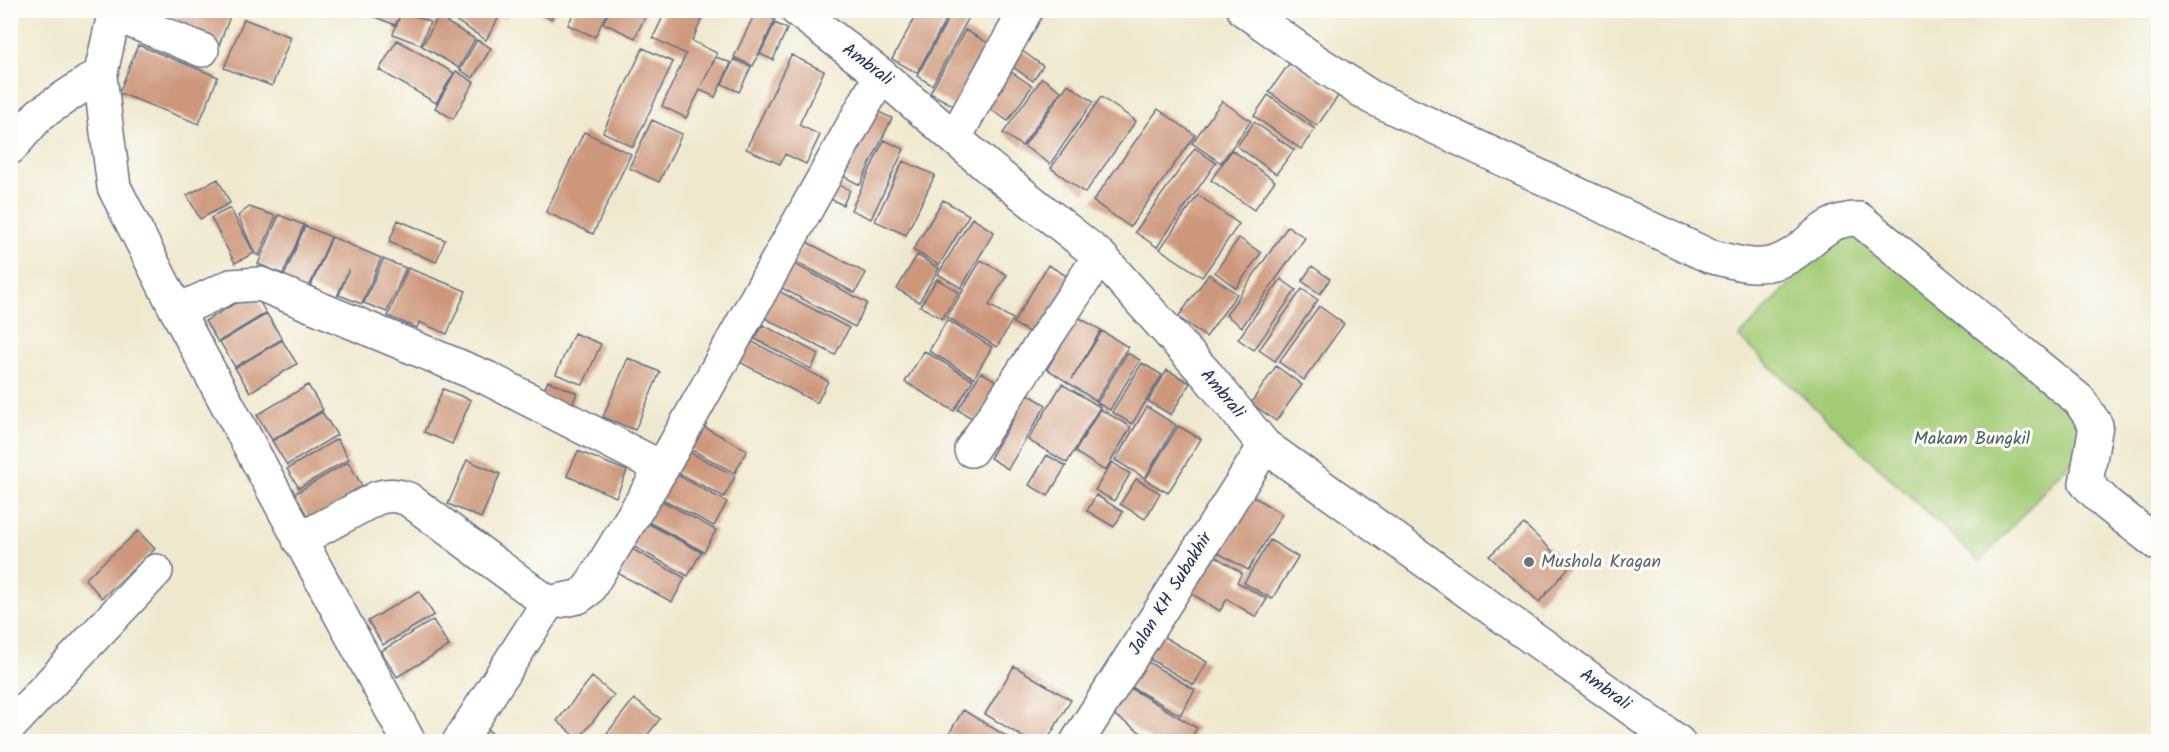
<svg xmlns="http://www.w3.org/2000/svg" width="2169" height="752" viewBox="0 0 2169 752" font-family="Kalam,sans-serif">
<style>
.green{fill:#a4cc77;stroke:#607e6a;stroke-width:1.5}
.building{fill:#cd977c}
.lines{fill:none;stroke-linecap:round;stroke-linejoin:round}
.street-casing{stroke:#667085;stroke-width:36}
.street{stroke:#fff;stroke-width:33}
.worship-dot{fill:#6b7280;stroke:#fdfcf7;stroke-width:2}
.labels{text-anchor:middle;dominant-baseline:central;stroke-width:6;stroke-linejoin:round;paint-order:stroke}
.street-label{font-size:18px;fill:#1b2f5e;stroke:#fdfcf7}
.park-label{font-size:18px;fill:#445e66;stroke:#fdfcf7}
.worship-label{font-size:18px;fill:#5b616d;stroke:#fdfcf7;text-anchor:start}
</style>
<rect width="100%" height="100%" fill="#fdfcf7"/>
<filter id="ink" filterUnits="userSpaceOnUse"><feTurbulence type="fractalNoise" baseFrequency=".0167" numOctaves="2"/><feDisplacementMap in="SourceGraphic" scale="12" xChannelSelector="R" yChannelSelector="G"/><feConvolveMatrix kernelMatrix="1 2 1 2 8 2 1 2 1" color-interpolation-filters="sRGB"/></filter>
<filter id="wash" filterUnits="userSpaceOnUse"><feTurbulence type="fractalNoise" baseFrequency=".008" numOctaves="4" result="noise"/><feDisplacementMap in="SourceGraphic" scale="24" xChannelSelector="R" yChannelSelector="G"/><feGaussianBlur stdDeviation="1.35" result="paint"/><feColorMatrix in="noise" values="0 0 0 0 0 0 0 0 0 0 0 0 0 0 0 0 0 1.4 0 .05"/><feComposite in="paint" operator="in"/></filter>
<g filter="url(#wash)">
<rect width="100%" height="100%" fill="#f0e8ce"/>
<path class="green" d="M1849,222l233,200 -3,30 -99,110 -241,-225z"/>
<g id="blocks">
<path class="building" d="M176,10h41l13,6 -12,32 -49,-21z
M358,10h43l29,12 -9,23 -28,-11 7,-18 -5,9z
M413,10h20l-3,7z
M439,10h44l15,9 -12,21z
M493,10h17l-4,8z
M532,10h24l-5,9z
M575,10h33l-13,27 -27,-12z
M610,10h38l-13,28 -32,-15z
M666,10h40l-14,31 25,12 -15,32 14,-28 15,6 -16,34 -15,-7 -14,28 -24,-12 24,-52 -33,-16z
M919,10h32l-34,63 -25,-14z
M953,10h20l-41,75 -15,-9z
M756,11l19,9 -22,46 -19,-9z
M438,17l37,22 -16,29 -37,-22z
M244,19l47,18 -19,49 -48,-18z
M775,23l12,6 -14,31 -13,-6z
M965,30l27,15 -34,63 -28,-15z
M397,40l57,33 -18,30 -57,-33z
M477,40l14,8 -18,30 -13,-8z
M138,45l80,32 -19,47 -80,-31z
M643,48l30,14 -40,85 -30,-15z
M1021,50l22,16 -10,15 -23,-16z
M791,55l33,16 -25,54 21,10 -14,29 -21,-10 -5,10 -34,-15z
M734,59l17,8 -12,25 -17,-8z
M1291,61l48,34 -22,31 -48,-34z
M456,71l18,11 -21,37 -18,-11z
M1010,71l22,15 -24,35 -22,-15z
M1042,78l19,13 -39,55 -19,-13z
M1068,84l25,18 -43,62 -26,-18z
M1268,95l47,34 -14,20 -47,-33z
M1101,97l35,24 -51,72 -34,-25z
M1222,101l29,20 -30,42 -29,-20z
M868,107l24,11 -32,67 -23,-12z
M1158,109l37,26 -65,92 -37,-26z
M652,120l30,14 -23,48 -30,-14z
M1254,122l40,28 -18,24 -39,-28z
M584,132l47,22 -38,80 -47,-22z
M884,140l20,9 -33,70 -20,-9z
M1195,148l21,15 -59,84 -22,-15z
M1232,150l43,31 -21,29 -43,-30z
M903,161l32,14 -29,60 -31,-14z
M218,179l12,24 -30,16 -13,-24z
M829,180l21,10 -7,15 -21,-10z
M1198,195l41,29 -37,53 -42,-28z
M943,200l26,15 -30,50 -26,-15z
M249,207l27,9 -17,40 -4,-2 -17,-38z
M230,208l24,45 -19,10 -24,-45z
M279,215l25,10 -21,49 -25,-10z
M972,218l22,14 -33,56 -23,-14z
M398,220l47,20 -9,22 -47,-20z
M305,226l26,11 -24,55 -25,-11z
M1288,226l17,12 -63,89 -16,-12z
M332,237l49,21 -19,46 -23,-9 10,-26 -13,30 -26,-11z
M1239,238l22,15 -25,35 -21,-16z
M805,241l61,32 -11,20 -61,-32z
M917,255l22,13 -20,34 -22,-13z
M383,259l23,9 -19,44 -23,-9z
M981,260l26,15 -18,30 24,14 -16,28 -50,-30z
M791,262l76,41 -12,24 -77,-41z
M1048,265l24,14 -35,58 -24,-14z
M1312,266l18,13 -10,15 -18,-13z
M408,268l58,23 -19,43 -28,-12 -2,6 -29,-12z
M1209,274l28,20 -31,43 -28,-20z
M937,279l22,13 -17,27 -22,-13z
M1281,279l15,11 -42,60 -16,-11z
M775,289l74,39 -14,27 -74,-39z
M1302,289l16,11 -43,61 -16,-11z
M254,292l12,21 -48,29 -13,-21z
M1319,306l25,18 -40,56 -25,-18z
M267,314l15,25 -47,28 -15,-25z
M1078,317l23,13 -29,49 30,-48 26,16 -32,54 -49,-32z
M947,320l45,27 -18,31 -45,-27z
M763,325l56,29 -8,15 -56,-30z
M574,333l27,11 -18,41 -27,-11z
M743,337l85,44 -11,22 -85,-45z
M282,340l15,24 -47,28 -15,-24z
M924,351l49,29 -19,31 -49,-29z
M1127,353l13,7 -30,50 -13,-7z
M628,358l32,14 -25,58 -32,-13z
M1142,363l20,12 -30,49 -20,-12z
M1276,366l26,19 -26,36 -25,-18z
M1167,370l23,13 -19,32 -23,-14z
M981,372l19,11 -23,38 -19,-11z
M548,381l29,12 -6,14 -29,-12z
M1062,384l38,23 -33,56 -39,-23z
M308,385l15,25 -51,30 -15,-25z
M443,389l28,11 -19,44 -28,-12z
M1028,394l18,11 -38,64 -18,-11z
M1147,407l29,18 -31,53 -30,-18z
M1100,409l31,18 -26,44 -30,-19z
M322,412l15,23 -50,30 -15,-24z
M693,421l54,29 -12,23 -55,-29z
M1178,426l23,13 -33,54 -23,-13z
M337,439l12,20 -50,29 -12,-19z
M678,446l57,30 -11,21 -57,-30z
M578,451l49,20 -11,26 -49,-21z
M1047,455l19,11 -18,30 -19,-11z
M467,460l33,14 -19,44 -33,-14z
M348,462l16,27 -54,32 -16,-27z
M1112,462l18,12 -16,27 -19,-11z
M665,468l62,34 -13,24 -63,-33z
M1136,479l24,14 -15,26 -25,-15z
M649,494l67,36 -12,22 -67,-36z
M1249,494l33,20 -34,56 -33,-19z
M1096,495l27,17 -9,15 -27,-16z
M636,517l65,35 -13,24 -65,-35z
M1524,524l45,43 -30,35 -50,-46z
M138,531l17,18 -53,49 -17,-19z
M1270,540l28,17 -26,42 -28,-16z
M621,543l64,35 -13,24 -64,-34z
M1210,553l32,20 -5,9 30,17 -11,18 -29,-18 -7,12 -33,-20z
M419,591l15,24 -51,30 -15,-24z
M433,620l16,26 -52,31 -16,-26z
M1159,634l48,28 -13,23 -48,-28z
M1143,659l52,31 -15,25 -52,-30z
M1014,666l57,34 -25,42h-15l-46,-28z
M592,677l22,18 -35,44 -22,-18z
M1127,686l70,42 -8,14h-34l-44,-29z
M634,699l26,20 -18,23h-42z
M963,710l53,32h-62l-7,-5z
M482,725l21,17h-34z"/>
</g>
</g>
<g filter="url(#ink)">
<use href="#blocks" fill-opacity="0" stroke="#667085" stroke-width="1.5"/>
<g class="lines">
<defs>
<path id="street" d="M115,10l-15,67 14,110 63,124 232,431
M797,10l84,65 106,91 113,90 108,120 57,70 413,296
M1244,10l70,50 57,37 338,159c21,5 44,13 65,7 35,-10 44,-45 85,-44l220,181 17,25 -10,58 21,21 51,40
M114,14l88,36
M955,137l71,-127
M10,148l30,-34 51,-34 9,-3
M177,311l54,-25 29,-2 227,94 175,90
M971,450l129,-194
M299,540l78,-42c12,-4 19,-3 31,1l140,104 30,-6 10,-7 74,-122 219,-393
M10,726l146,-155
M459,742l89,-139
M1077,742l188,-296"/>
</defs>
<use href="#street" class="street-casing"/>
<use href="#street" class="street"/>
</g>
</g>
<circle class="worship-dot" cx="1529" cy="562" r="6"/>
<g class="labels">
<g class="street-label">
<text transform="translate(867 65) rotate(37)">Ambrali</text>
<text transform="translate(1222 394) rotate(50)">Ambrali</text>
<text transform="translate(1171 594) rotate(-58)">Jalan KH Subakhir</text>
<text transform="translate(1605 690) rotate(36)">Ambrali</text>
</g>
<g class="park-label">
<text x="1972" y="439">Makam Bungkil</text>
</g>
<g class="worship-label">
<text x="1541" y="562">Mushola Kragan</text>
</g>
</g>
<rect width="2169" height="752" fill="none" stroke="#fdfcf7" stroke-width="36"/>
</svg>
